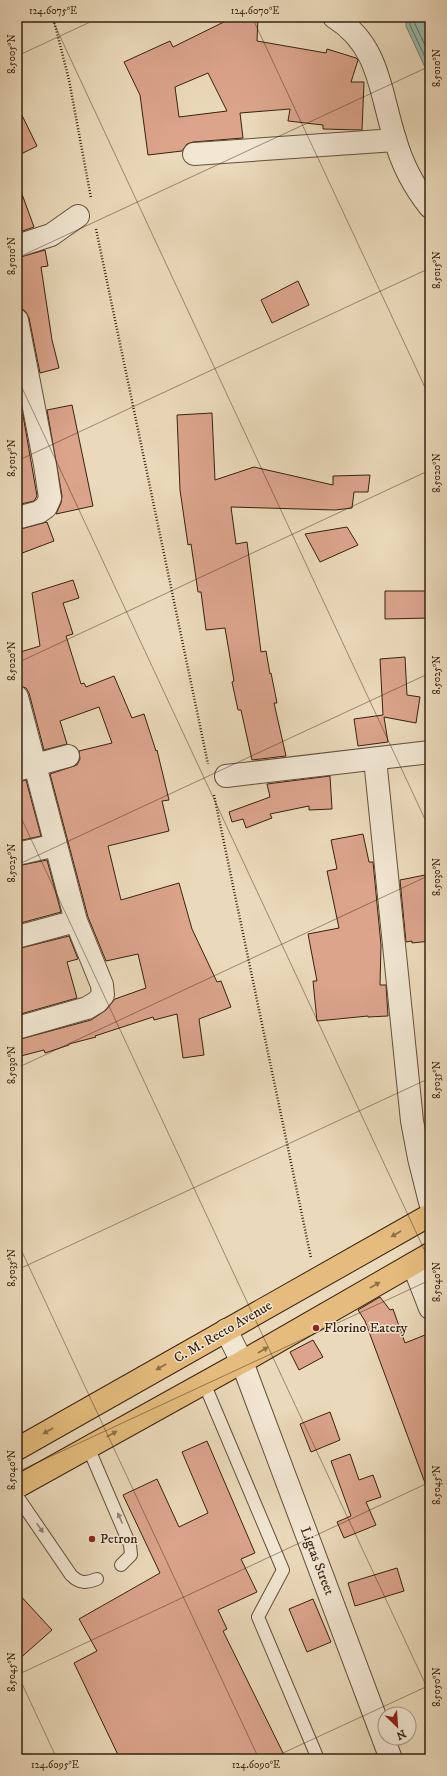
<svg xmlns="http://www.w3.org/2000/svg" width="447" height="1776" viewBox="0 0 447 1776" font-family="'IM FELL DW Pica',serif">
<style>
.water{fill:#98bbab;stroke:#727e6d}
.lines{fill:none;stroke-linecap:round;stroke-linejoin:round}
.shore{stroke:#686e5e;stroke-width:1}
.building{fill:#dba48b;stroke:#382210;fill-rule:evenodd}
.service-casing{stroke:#64503a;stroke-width:14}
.minor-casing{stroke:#64503a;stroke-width:24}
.trunk-casing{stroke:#382210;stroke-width:24}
.path{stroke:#382210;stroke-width:2.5;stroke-dasharray:1 2;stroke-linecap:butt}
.service{stroke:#f1e6d2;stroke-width:12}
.minor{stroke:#f1e6d2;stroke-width:22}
.trunk{stroke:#e5bc7d;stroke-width:22}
.oneway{fill:#8e6f46}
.oneway2{fill:#948471}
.ticks{fill:none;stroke:#382210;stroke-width:1;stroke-opacity:0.45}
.poi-dot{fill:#8f2418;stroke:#f1e6d2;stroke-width:1.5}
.labels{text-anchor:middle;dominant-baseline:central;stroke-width:3;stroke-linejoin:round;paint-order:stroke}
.poi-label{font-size:14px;fill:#382210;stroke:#f1e6d2;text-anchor:start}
.street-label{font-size:14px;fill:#382210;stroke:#f1e6d2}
.neatline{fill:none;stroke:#382210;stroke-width:1.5}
.ticks-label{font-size:10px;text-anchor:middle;fill:#382210}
</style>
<rect width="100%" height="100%" fill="#ead9ba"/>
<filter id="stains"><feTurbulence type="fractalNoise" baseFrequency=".005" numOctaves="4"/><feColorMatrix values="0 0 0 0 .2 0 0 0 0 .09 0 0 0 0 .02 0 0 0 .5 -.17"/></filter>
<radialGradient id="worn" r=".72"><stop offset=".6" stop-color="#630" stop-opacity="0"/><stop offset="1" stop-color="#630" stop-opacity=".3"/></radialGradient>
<path class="water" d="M406,17h24v61l-24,-52z"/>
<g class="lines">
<path class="shore" d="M410,17v8l20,43
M415,17v7l15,32"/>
</g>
<path class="building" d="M234,17h24l-1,24 69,12 1,-4 29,9 2,2 -7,22h13l-2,48 -39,-1v-4l-35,-4 2,-12 -50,4 3,25 -50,4 -6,2 -5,7 -34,4 -8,-60 -16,-33 46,-21 3,6zM208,73l19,38 -48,6 -4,-30z
M17,105l20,41 -20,10z
M19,186l15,41 -17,6v-46z
M45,250l3,16 -7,1 11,73 7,28 -19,5 -11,-55 -3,-6 -5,-4 -4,-27v-23z
M298,281l11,24 -37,18 -11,-23z
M72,405l21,101 -37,8 5,-11 1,-7 -15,-86z
M212,413l3,67 39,-13 79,18v-9l37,-1 -2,17h-14l-2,16 -17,2 -104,-3 5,37 11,-2 14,110 5,-1 4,23 1,-1 6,30h-3l12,53 -34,4 -11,-50h-3l-6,-28 2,-1 -9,-53 -19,2 -5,-38h-3l-7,-48 -3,1 -8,-55 -3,-75z
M23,415l14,81 -3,5 -17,4v-88z
M47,522l7,19 -37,14v-25z
M347,527l11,18 -38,17 -15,-28z
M73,580l6,18 -16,5 10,31 -7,2 15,48 3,-1 2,4 28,-11 18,42 12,-4 12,37 1,-1 12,50 -7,1 7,30 -61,15 13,54 58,-17 13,46 25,53 4,-1 10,26 -32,12 5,36 -21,3 -6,-44 -23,6 -1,-3 -58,19 1,1 -27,7v1l-24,8 -1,-3 -27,7v-17l74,-20 15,-10 9,-11 31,-11 -8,-34 -32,7 -18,-44 -38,-143 27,-9 3,-6 -1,-8 33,-8 -13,-36 -39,14 7,23 -23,6 -15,-57 -3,-5 -9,-3v-32l23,-7 -8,-53z
M385,591h45v27l-45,1z
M405,657l2,38 13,2 -4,26 -32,-6 4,25 -30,4 -4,-27 29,-4 -3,-56z
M330,776l2,33 -23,1v-4l-39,8 2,4 -26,10 -3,-9 -11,3 -3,-10 41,-15 -3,-13z
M26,780l15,56 -23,5 -1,-6v-53z
M363,834l6,28h4l8,83 -1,40h6l2,31 -20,1v-1l-51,5 -4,-40h4l-9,-47 31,-6 -12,-57 10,-2 -6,-29z
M47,860l14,52 -44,12v-58z
M430,874v67l-18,2v-2l-6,1 -6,-62z
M69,936l9,23 -11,3 10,36 -60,17v-66z
M380,1297l10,13 3,-1 12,34 25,-10v158h-2l-63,-170 -7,-11z
M313,1340l10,17 -24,13 -9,-18z
M330,1412l10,28 -29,12 -11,-28z
M207,1441l48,112 -14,6 16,33 -39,18 9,19 -4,2 63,128h-166l-46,-96 23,-12 -18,-32 81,-46 -37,-78 34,-16 22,48 29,-14 -26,-61z
M350,1454l9,26 14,-5 8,22 -15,5 10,23 -32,13 -7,-16 14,-6 -20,-55z
M397,1568l7,23 -49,15 -7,-23z
M17,1592l35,38 -35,31z
M313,1599l18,43 -24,10 -18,-43z"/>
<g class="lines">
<defs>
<path id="service" d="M204,1383l79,187 -25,47 60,142
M88,1447l42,98 1,10 -10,10
M17,1496l54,79c9,9 15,8 26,4"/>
<path id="minor" d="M334,17c46,28 46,76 61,122 7,25 19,48 35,68
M194,154l201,-14
M17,246l34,-11 27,-19
M17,320l28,145 5,33 -4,9 -7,5 -22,6
M17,697l59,224 26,64 1,10 -6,7 -10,6 -70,20
M375,759l37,362 7,37 11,44
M17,770l51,-14
M226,776l204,-24
M17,854l39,-9
M17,937l59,-16
M413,1264l17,44
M226,1330l16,32 149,397"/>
<path id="trunk" d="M17,1449l413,-234
M17,1487l225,-125 188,-108"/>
</defs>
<use href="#service" class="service-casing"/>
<use href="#minor" class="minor-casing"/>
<use href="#trunk" class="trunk-casing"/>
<path class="path" d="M53,17l16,63 22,118
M96,229l112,535
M214,795l97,463"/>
<use href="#service" class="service"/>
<use href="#minor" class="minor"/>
<use href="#trunk" class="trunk"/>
</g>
<defs><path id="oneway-solid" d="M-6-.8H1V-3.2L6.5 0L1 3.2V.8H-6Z"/></defs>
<g class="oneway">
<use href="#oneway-solid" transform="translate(396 1234) rotate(150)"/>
<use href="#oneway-solid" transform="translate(375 1285) rotate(-30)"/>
<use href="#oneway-solid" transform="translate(263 1350) rotate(-30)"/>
<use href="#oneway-solid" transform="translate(161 1367) rotate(150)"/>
<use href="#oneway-solid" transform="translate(48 1431) rotate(150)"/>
<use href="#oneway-solid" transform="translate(112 1434) rotate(-29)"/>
</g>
<g class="oneway2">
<use href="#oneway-solid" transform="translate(120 1518) rotate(-114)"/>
<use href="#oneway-solid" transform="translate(40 1528) rotate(55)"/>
</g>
<path class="ticks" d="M51,17l379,813M252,17l178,381M17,56l84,-39M17,258l413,-192M17,377l413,885M17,461l413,-193M17,663l413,-193M17,809l413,885M17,865l413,-192M17,1068l413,-193M17,1241l242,518M17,1270l413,-192M17,1472l413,-192M17,1673l40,86M17,1675l413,-193M270,1759l160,-74"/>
<g class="poi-dot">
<circle cx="316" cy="1328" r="4"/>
<circle cx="92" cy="1539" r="4"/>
</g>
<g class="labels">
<g class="poi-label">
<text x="324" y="1328">Florino Eatery</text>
<text x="100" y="1539">Petron</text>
</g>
<g class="street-label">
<text transform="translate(223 1332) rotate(-30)">C. M. Recto Avenue</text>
<text transform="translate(317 1561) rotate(69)">Ligtas Street</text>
</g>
</g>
<rect width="447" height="1776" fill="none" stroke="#ead9ba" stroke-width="44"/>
<g transform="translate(397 1726) rotate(155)"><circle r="19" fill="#f1e6d2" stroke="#a79884"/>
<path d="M0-3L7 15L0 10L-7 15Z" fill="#8f2418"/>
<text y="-6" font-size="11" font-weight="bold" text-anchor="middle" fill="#382210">N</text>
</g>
<rect x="22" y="22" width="403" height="1732" class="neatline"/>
<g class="ticks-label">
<text x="53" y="14">124.6075°E</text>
<text x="255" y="14">124.6070°E</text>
<text transform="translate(11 54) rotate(-90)" y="4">8.5005°N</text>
<text transform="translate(436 68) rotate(-90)" y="4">8.5010°N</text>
<text transform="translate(11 256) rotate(-90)" y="4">8.5010°N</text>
<text transform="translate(436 270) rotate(-90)" y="4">8.5015°N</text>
<text transform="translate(11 458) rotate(-90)" y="4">8.5015°N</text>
<text transform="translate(436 473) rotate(-90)" y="4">8.5020°N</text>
<text transform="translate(11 661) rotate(-90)" y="4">8.5020°N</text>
<text transform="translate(436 675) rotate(-90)" y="4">8.5025°N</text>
<text transform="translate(11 863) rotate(-90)" y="4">8.5025°N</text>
<text transform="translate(436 877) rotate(-90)" y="4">8.5030°N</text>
<text transform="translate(11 1065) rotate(-90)" y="4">8.5030°N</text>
<text transform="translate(436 1080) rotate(-90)" y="4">8.5035°N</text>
<text transform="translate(11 1268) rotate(-90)" y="4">8.5035°N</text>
<text transform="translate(436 1282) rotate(-90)" y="4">8.5040°N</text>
<text transform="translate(11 1470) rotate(-90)" y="4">8.5040°N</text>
<text transform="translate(436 1485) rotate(-90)" y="4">8.5045°N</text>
<text transform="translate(11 1672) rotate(-90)" y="4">8.5045°N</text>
<text transform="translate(436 1687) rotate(-90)" y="4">8.5050°N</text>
<text x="55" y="1768">124.6095°E</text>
<text x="256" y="1768">124.6090°E</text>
</g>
<rect width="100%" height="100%" filter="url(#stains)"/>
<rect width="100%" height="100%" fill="url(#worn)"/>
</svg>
